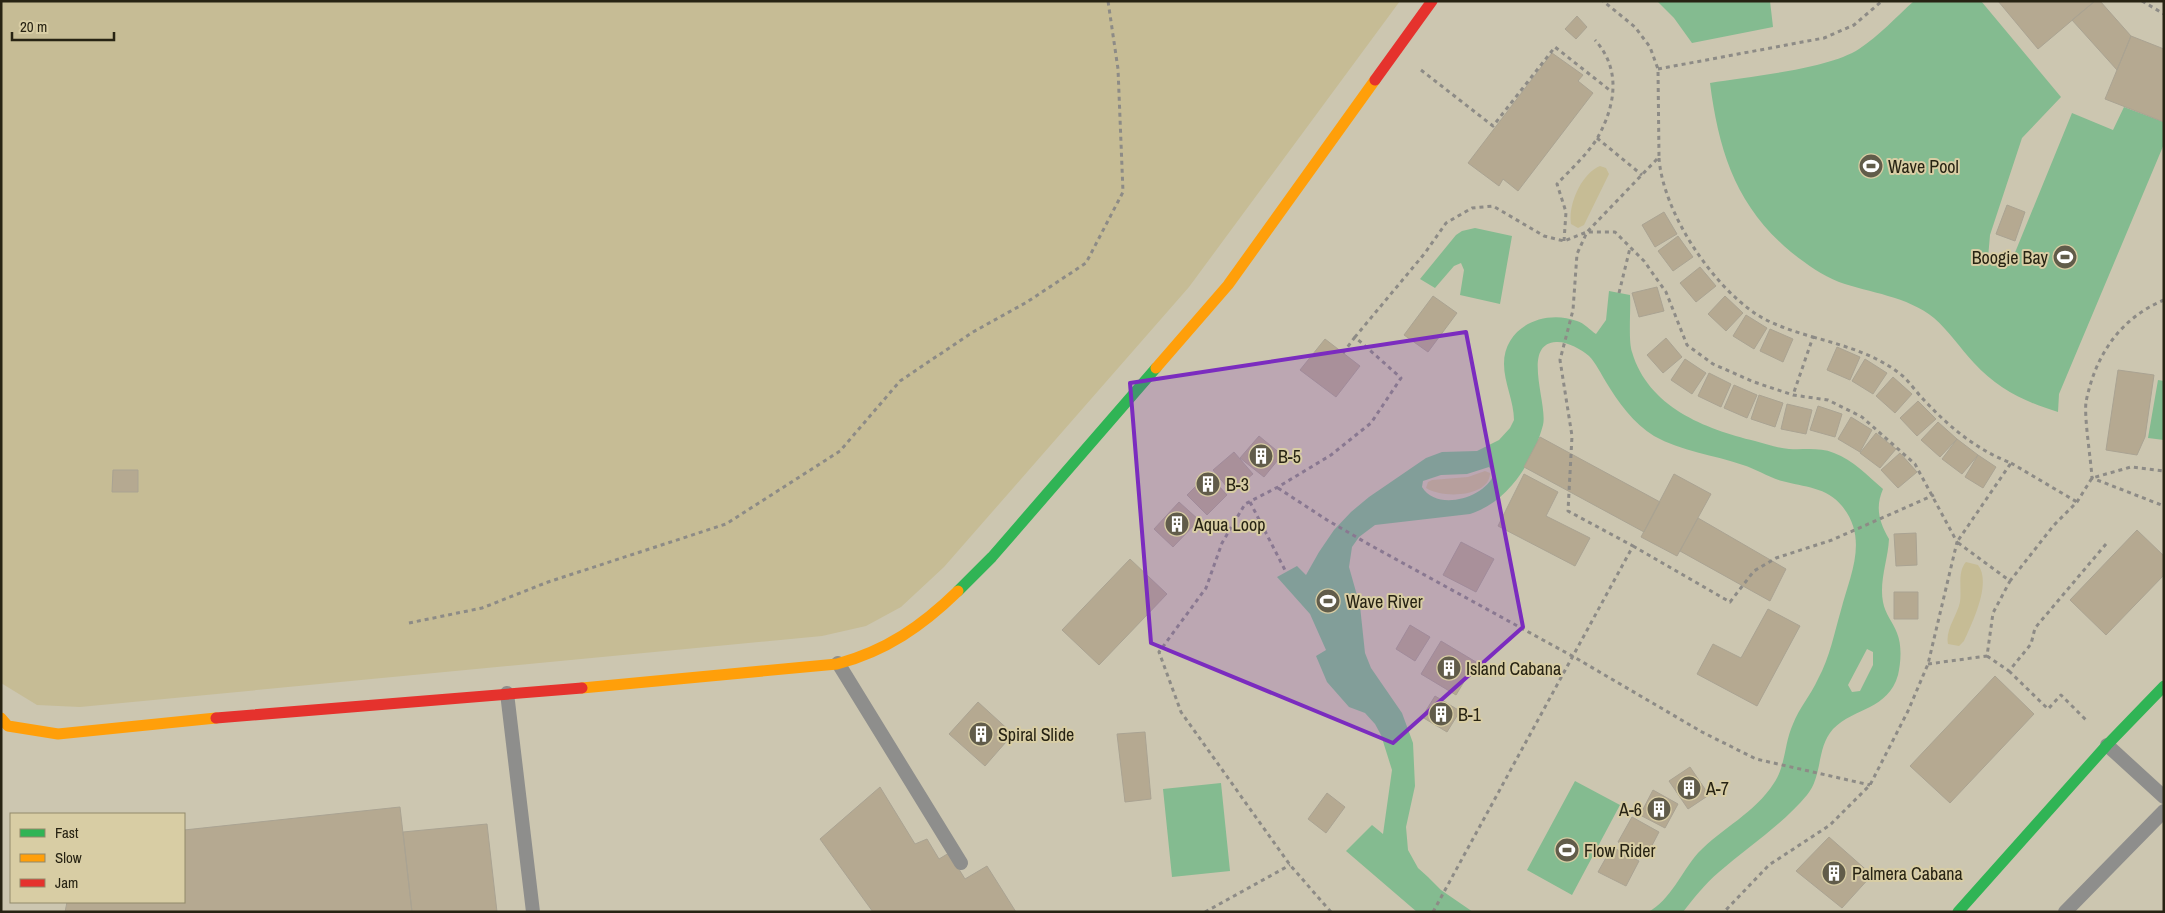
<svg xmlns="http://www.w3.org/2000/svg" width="2165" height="913" viewBox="0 0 2165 913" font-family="'Archivo Narrow',sans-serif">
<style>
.green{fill:#c6bc95}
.water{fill:#84bb90;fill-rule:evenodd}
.building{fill:#b5a991;stroke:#aaa392}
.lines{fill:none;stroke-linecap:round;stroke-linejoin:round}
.path{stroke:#8d8b86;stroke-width:3;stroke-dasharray:4 4;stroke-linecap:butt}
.lane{stroke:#8e8e8c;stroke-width:14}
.fast{stroke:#30b455;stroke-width:11}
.slow{stroke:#ff9f0a;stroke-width:11}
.jam{stroke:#e5322d;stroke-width:11}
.marked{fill:#7b2cbf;fill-opacity:0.2;stroke:#7b2cbf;stroke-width:4;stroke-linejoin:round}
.labels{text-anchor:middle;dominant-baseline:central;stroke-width:4;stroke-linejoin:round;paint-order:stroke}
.poi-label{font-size:18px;fill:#272313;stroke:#d8cda4;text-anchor:start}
</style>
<rect width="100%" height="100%" fill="#ccc6b0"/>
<path class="green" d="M1,1h1399l-211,286 -245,280 -43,40 -35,19 -44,10 -742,71 -43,-2 -36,-22z
M1600,166l6,2 3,6 -25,51 -6,3 -7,-4c-3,-19 10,-50 29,-58z
M1485,471l5,2c0,24 -47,26 -64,15l2,-6 4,-2 36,-3z
M1966,562l12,3c14,18 -6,58 -14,76l-5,5 -11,-2c-3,-14 9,-28 12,-42 2,-13 -3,-30 6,-40z"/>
<path class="water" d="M1657,1h113l3,26 -81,16 -18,-25z
M1914,1h67l80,96 -39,41 -32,97 -2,23 8,5h13l5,-8 58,-142 41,17 11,-23 40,15v22l-105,250 -1,18c-33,-10 -60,-23 -84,-49 -14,-15 -25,-32 -40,-45 -27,-22 -64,-25 -95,-36 -18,-7 -34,-19 -48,-30 -55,-46 -72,-100 -81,-169 40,-7 116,-13 149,-34 20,-13 37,-32 55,-48z
M1475,228l37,8 -12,68 -40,-9 4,-25 -3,-7 -7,3 -19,22 -15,-9 36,-44 6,-4z
M1609,291l21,4c1,14 -2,45 2,57 16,55 73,77 123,89 11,3 23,7 34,8 16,1 30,-2 45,4 19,7 34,23 49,36 -8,18 -4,33 6,50 -1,21 -10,42 -6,63 2,12 10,20 14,31 5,12 4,29 1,42 -10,35 -43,32 -65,54 -17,19 -10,47 -26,66 -25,30 -59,52 -88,77 -14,12 -25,26 -36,40h-35c22,-11 34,-41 50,-59 24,-25 57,-40 76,-70 12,-18 10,-39 19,-59 6,-16 18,-29 25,-45 12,-22 16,-45 23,-69 9,-35 28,-71 1,-104 -15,-19 -38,-19 -60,-25 -14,-4 -26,-12 -39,-16 -29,-10 -62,-14 -89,-29 -20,-12 -36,-34 -48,-54 -5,-8 -10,-19 -17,-26 -8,-7 -23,-15 -33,-14 -35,2 -8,62 -13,83 -10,37 -35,77 -73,89l-95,11 -16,12 -7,10 -3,20 11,39 5,47 6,15 31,45 11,30 2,43 -9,41 2,23 10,18 10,9 13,13 32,22h-56l-71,-61 26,-26 11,9 9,-64 -11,-35 -6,-11 -10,-11 -16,-6 -22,-25 -11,-26 10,-6 -16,-36 -33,-37 20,-11 9,9 13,-23 15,-22 17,-18 18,-15 57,-39 16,-6 35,-1 22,-11 11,-12 4,-8c0,-19 -10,-37 -10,-56 0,-38 41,-55 73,-43 7,2 13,9 19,13l10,-14zM1489,467l5,7c-9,24 -57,38 -72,13l1,-6 18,-6 26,-1zM1867,649l6,3v13l-13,26 -8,1 -4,-7z
M2158,380l6,1v59l-16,-2z
M1575,781l45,24 -48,90 -45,-25z
M1221,783l9,88 -58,6 -9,-88z"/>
<path class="building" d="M1998,1h97l-57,48z
M2095,1h5l31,35 -14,34 -45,-50z
M1577,16l10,11 -11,12 -11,-10z
M2131,36l33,13v73l-59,-23z
M1552,53l31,22 -5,6 15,12 -75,98 -15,-12 -4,7 -31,-23z
M2007,205l18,7 -10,29 -19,-7z
M1664,212l13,22 -22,13 -13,-22z
M1678,236l15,21 -20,14 -15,-20z
M1700,267l16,19 -20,16 -16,-19z
M1657,287l7,24 -25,6 -7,-24z
M1433,296l24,17 -29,39 -24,-17z
M1725,296l18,17 -17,18 -18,-17z
M1746,315l21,13 -13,21 -21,-13z
M1770,329l23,10 -10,23 -23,-11z
M1666,338l16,19 -19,16 -16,-18z
M1325,339l35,27 -24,31 -36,-27z
M1837,347l23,10 -10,23 -23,-10z
M1685,359l21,14 -14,21 -21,-14z
M1865,359l22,14 -14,21 -21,-13z
M2118,370l36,5 -9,62 -8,18 -31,-5z
M1709,373l22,11 -10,23 -23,-11z
M1893,377l19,17 -17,19 -19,-17z
M1734,385l23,10 -10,23 -23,-10z
M1759,395l24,8 -8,24 -24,-8z
M1918,401l18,18 -19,17 -17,-18z
M1787,404l25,6 -6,24 -25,-5z
M1818,406l24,8 -7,23 -25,-7z
M1851,417l21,13 -12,22 -22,-13z
M1938,422l19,17 -17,18 -19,-17z
M1876,433l20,16 -16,19 -20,-15z
M1259,436l23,19 -18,22 -24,-19z
M1540,437l120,65 -16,30 -120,-65z
M1957,439l21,16 -16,19 -20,-15z
M1234,452l19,22 -22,18 -18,-22z
M1900,453l17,19 -19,16 -17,-18z
M1978,455l18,12 -13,21 -18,-11z
M113,470h25v22h-26z
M1208,474l19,21 -20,20 -20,-20z
M1524,474l34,18 -12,24 44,22 -15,28 -77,-40z
M1674,474l37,20 -34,62 -36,-19z
M1179,502l20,18 -26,27 -19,-18z
M1698,518l88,51 -16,32 -90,-50z
M2137,530l27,26v19l-58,60 -36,-35z
M1916,533l1,32 -21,1 -2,-32z
M1461,542l33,17 -18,33 -33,-17z
M1130,559l37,35 -68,71 -37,-35z
M1894,592h24v27h-24z
M1768,609l32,17 -43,80 -60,-32 16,-30 28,14z
M1410,625l20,12 -15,24 -19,-12z
M1441,641l35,21 -20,33 -35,-21z
M1995,676l39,38 -84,89 -40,-37z
M1435,696l25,15 -13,21 -25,-15z
M978,702l35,32 -28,32 -36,-32z
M1145,732l6,67 -26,3 -8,-68z
M1690,767l19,28 -21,14 -19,-28z
M880,787l35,57 12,-5 12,20 10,-6 16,26 22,-13 29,46h-143l-53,-73z
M1653,790l25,14 -13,24 -25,-13z
M1327,793l18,14 -19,26 -18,-14z
M400,807l12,105h-347l2,-10h117v-72z
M1632,817l27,15 -13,25 -28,-15z
M487,824l10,88h-85l-9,-80z
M1829,837l43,38 -30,33 -46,-37z
M1612,847l27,14 -13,25 -28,-14z"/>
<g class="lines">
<path class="path" d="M2142,1l22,13
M1658,69l166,-31 30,-13 28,-24
M1421,70l72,56 62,-79 57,45
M1597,138l45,37
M1659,158c4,54 52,126 97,156 17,11 37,17 57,23l-20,58
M1564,241l2,-29 -9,-28c13,-14 31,-30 41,-47 18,-33 23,-68 -3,-97
M1619,293l11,-45
M2164,300c-44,18 -69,56 -78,102 -2,16 5,58 6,76l72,28
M1813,337c32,9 65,18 91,40 7,7 13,16 20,23 25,27 53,50 87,63l-54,79 53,39 44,-56 23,-23 15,-24 39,-11 33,4
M1343,353l12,-16
M2011,463l66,39
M1278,488l49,32 43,25 204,112 128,75 54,27 114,26
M1250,502l36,70
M1633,546l97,56 24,-31 22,-13 56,-18 102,-45
M409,623l73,-15 66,-26 178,-58 114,-73 60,-70 73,-49 54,-30 59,-39 37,-71 -5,-123 -10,-68
M1987,656l22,15 22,-27 4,-16 71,-84
M1928,664l59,-8 6,-43 17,-32
M2009,671l39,38 13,-14 26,26
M1205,912l85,-47
M1331,912l-41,-47 -109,-153 -22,-60 47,-64 16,-45 23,-39 33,-17 53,-32 40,-32 30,-45 -46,-41 70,-84 21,-30 26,-15 21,-2 51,30 20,5 23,-9h28l29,29 22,31 21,53 26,19 41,18 39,13 35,5 34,17 53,47 42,78 -29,122 -20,47 -38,74 -40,40 -61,40 -45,47
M1433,912l200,-366 -65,-35 4,-75 -12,-76 13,-50 4,-56 10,-22 72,-75 -1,-88 -8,-22 -15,-20 -32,-26"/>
<path class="lane" d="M838,663l123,200
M507,693l26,219
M2107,745l57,52
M2065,912l99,-101"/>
<path class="fast" d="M958,591l34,-34 164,-189
M1958,912l149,-167 57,-59"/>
<path class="slow" d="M1156,368l72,-83 147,-205
M582,688l255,-24c49,-13 85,-38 121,-73
M1,718l7,8 50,8 158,-16"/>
<path class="jam" d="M1375,80l57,-79
M216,718l366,-30"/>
</g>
<path class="marked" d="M1466,332l57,295 -130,116 -242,-100 -21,-260z"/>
<defs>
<symbol id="stadium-disc" viewBox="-11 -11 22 22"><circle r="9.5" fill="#615c4a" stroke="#d8cda4"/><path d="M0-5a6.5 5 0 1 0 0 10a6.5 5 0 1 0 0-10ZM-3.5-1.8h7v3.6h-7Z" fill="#fff"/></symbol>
<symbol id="building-disc" viewBox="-11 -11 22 22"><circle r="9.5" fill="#615c4a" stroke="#d8cda4"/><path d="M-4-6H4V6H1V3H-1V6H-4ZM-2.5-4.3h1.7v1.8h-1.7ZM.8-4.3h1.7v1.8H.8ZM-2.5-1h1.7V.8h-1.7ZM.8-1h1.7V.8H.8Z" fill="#fff"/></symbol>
</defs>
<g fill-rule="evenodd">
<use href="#stadium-disc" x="1857" y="152" width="28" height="28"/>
<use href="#stadium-disc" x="2051" y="243" width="28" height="28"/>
<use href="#building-disc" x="1247" y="442" width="28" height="28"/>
<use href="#building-disc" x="1194" y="470" width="28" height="28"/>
<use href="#building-disc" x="1163" y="510" width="28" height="28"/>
<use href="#stadium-disc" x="1314" y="587" width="28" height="28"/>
<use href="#building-disc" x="1435" y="654" width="28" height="28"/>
<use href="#building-disc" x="1427" y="700" width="28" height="28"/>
<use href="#building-disc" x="967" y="720" width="28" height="28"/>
<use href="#building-disc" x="1675" y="774" width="28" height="28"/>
<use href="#building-disc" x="1645" y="795" width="28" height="28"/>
<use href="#stadium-disc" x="1553" y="836" width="28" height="28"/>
<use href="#building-disc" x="1820" y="859" width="28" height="28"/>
</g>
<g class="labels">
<g class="poi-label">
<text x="1888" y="166">Wave Pool</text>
<text x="2048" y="257" text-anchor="end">Boogie Bay</text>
<text x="1278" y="456">B-5</text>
<text x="1226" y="484">B-3</text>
<text x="1194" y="524">Aqua Loop</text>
<text x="1346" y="601">Wave River</text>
<text x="1466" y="668">Island Cabana</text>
<text x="1458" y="714">B-1</text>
<text x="998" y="734">Spiral Slide</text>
<text x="1706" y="788">A-7</text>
<text x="1642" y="809" text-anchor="end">A-6</text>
<text x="1584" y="850">Flow Rider</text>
<text x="1852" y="873">Palmera Cabana</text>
</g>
</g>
<rect width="2165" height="913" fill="none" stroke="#272313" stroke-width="5"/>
<rect x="10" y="813" width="175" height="90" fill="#d8cda4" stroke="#91896a"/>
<rect x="20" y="829" width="25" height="8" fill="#30b455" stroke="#91896a"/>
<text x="55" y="838" font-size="15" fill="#272313">Fast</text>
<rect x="20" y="854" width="25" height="8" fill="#ff9f0a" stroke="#91896a"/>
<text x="55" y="863" font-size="15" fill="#272313">Slow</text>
<rect x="20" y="879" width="25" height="8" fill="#e5322d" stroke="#91896a"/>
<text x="55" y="888" font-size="15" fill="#272313">Jam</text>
<path d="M12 32v8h102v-8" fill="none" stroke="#272313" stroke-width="2.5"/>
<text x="20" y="32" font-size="15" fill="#272313" stroke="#d8cda4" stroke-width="4" paint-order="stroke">20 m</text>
</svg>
